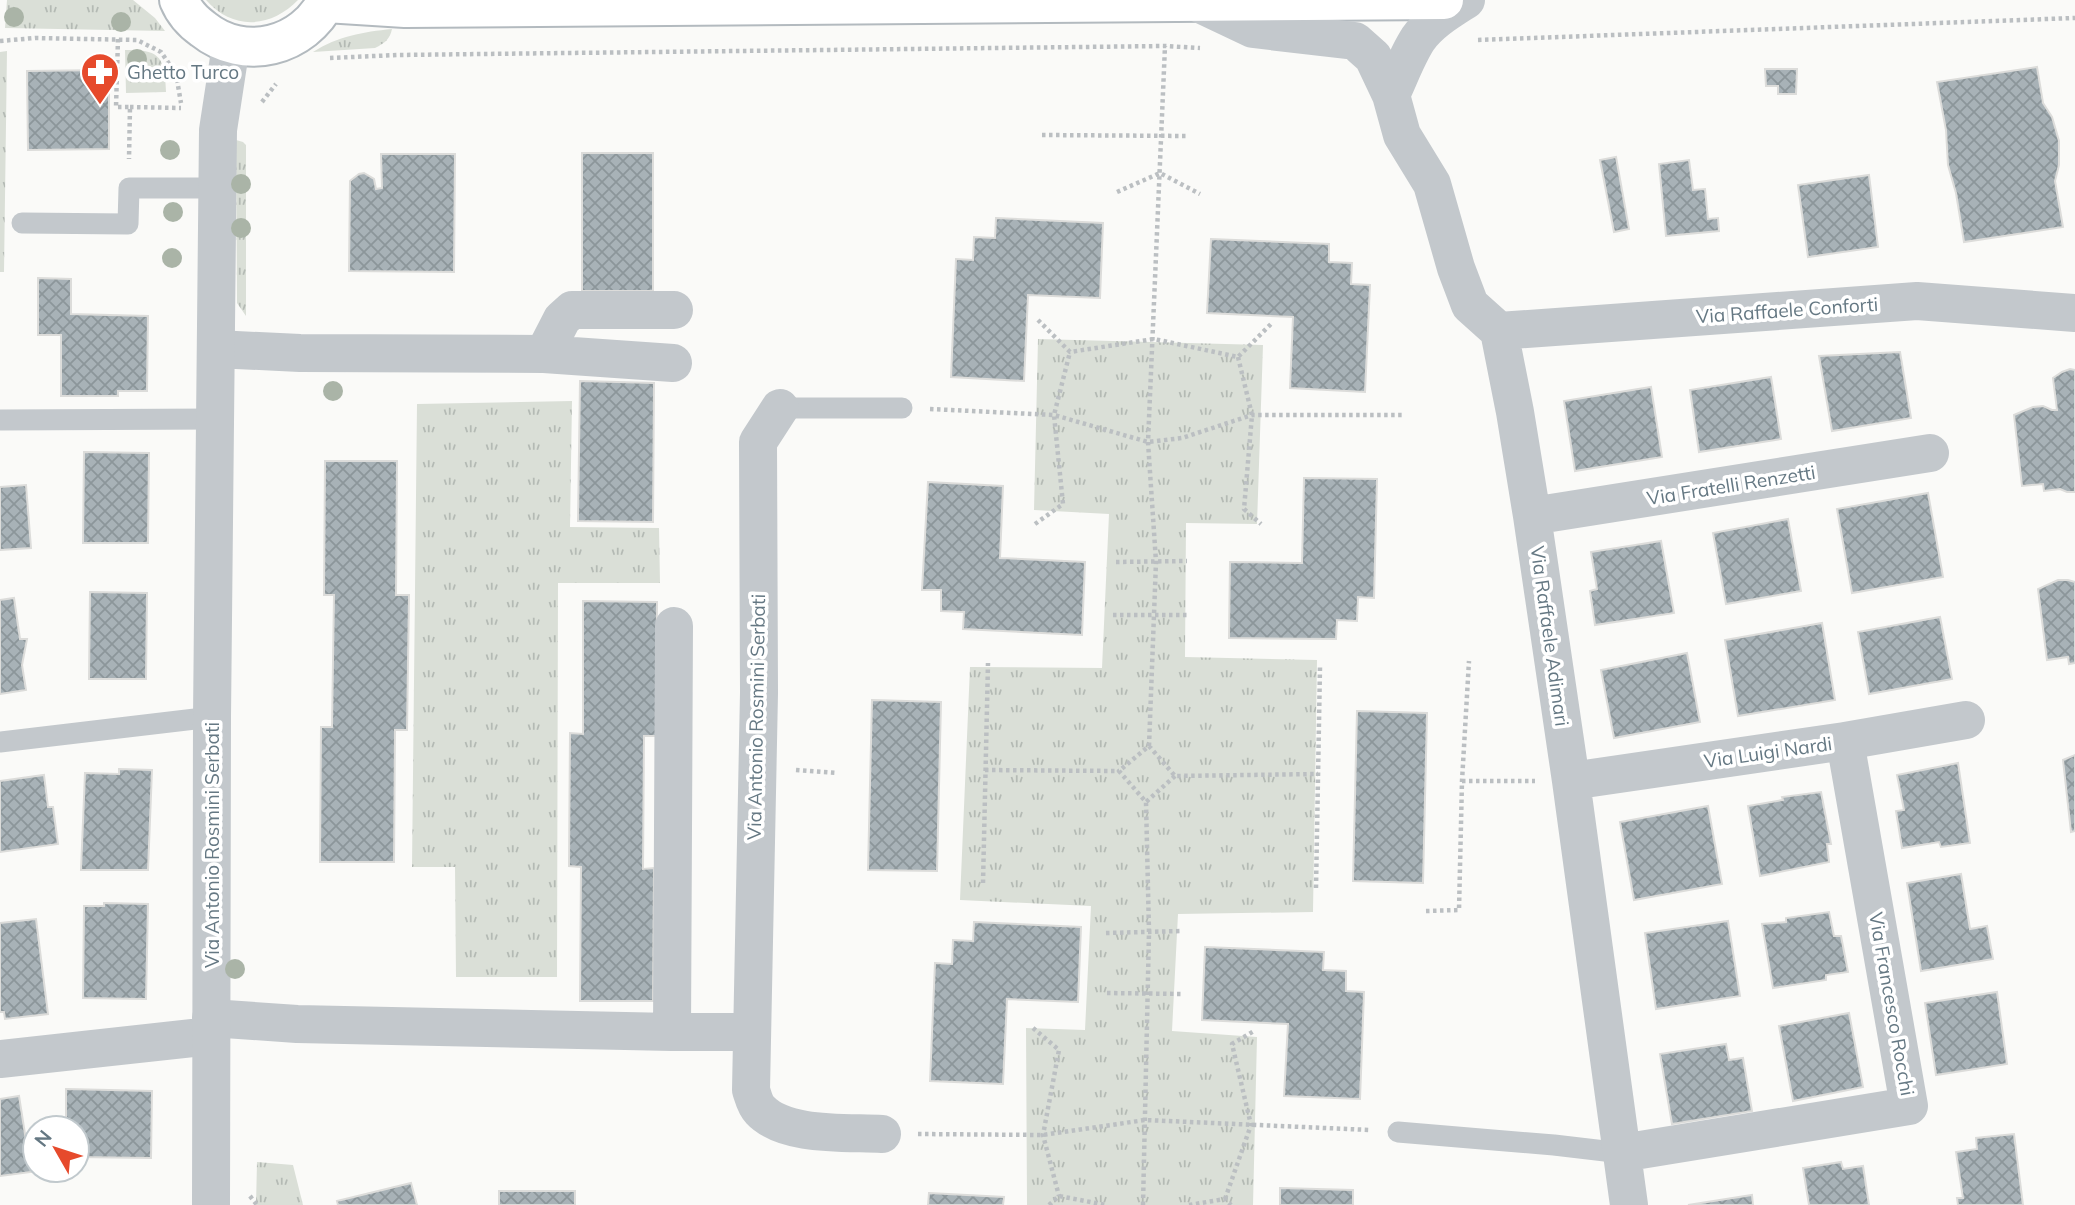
<svg xmlns="http://www.w3.org/2000/svg" width="2075" height="1205" viewBox="0 0 2075 1205" font-family="Mulish,sans-serif">
<style>
.grass{fill:url(#grass-tufts)}
.building{fill:url(#building-cross-hatch);stroke:#dcdcda;stroke-width:2}
.lines{fill:none;stroke-linecap:round;stroke-linejoin:round}
.secondary-casing{stroke:#b3babf;stroke-width:42}
.path{stroke:#bbbfc2;stroke-width:4.5;stroke-dasharray:3.5 3.5;stroke-linecap:butt}
.service{stroke:#c3c8cc;stroke-width:21}
.minor{stroke:#c3c8cc;stroke-width:38}
.tertiary{stroke:#c3c8cc;stroke-width:38}
.secondary{stroke:#fff;stroke-width:38}
.tree{fill:#aab4a7}
.labels{text-anchor:middle;dominant-baseline:central;stroke-width:7;stroke-linejoin:round;paint-order:stroke}
.poi-label{font-size:19px;fill:#657883;stroke:#fff;text-anchor:start}
.street-label{font-size:19px;fill:#657883;stroke:#fff}
</style>
<defs>
<pattern id="grass-tufts" width="24" height="20" patternUnits="userSpaceOnUse" patternTransform="scale(1.75)"><rect width="24" height="20" fill="#dadfd7"/><path d="M3 7l-1-3M5 7V3M7 7l1-3M15 17l-1-3M17 17v-4M19 17l1-3" fill="none" stroke="#b4bab4"/></pattern>
<pattern id="building-cross-hatch" width="8" height="8" patternUnits="userSpaceOnUse" patternTransform="scale(1.75)"><rect width="8" height="8" fill="#a8b2b7"/><path d="M0 0l8 8M0 8l8-8" fill="none" stroke="#8c969a"/></pattern>
</defs>
<rect width="100%" height="100%" fill="#fafaf8"/>
<path class="grass" d="M7,0h126l22,18 10,13 -160,-3z
M206,0h92c-27,28 -65,31 -92,0z
M392,29c-2,10 -7,14 -17,19l-62,4c25,-16 50,-20 79,-23z
M125,50c35,-1 40,7 41,42l-40,1z
M7,51l-3,221h-4v-220z
M236,140l7,2 3,3v171l-9,-13z
M1038,339l225,6 -6,179 -71,-1 -1,134 132,3 -4,252 -135,2 -6,117 85,6 -4,168h-226l-1,-177 59,2 6,-124 -131,-6 10,-233 132,1 7,-154 -75,-4z
M572,401l-2,126 89,1 1,55h-102l-1,394h-101l-1,-110h-43l5,-463z
M257,1162l36,3 10,40h-47z"/>
<path class="building" d="M2037,67l6,36 9,14 7,24v24l-4,16 8,46 -99,15 -8,-49 -8,-28 -2,-35 -9,-48z
M1765,69h32l-1,25h-18v-8h-12z
M109,70v79l-81,1 -1,-79z
M582,153h71v138h-71z
M381,154h74l-1,118 -105,-1 1,-90 9,-7 5,-1 10,6 2,10 6,-1z
M1616,157l13,72 -15,3 -14,-72z
M1689,160l4,30 12,-1 3,30 10,-1 1,13 -53,5 -7,-72z
M1869,175l9,72 -70,10 -10,-72z
M996,218l107,5 -3,75 -72,-3 -4,86 -73,-4 5,-118 17,1 1,-23 21,1z
M1211,239l118,5v18l23,1 -1,21 19,1 -5,107 -75,-4 3,-71 -86,-4z
M38,278l33,1v35l77,2 -1,75h-29v5h-57v-61h-23z
M1900,352l11,66 -79,13 -13,-75z
M2070,369l5,1v122h-8l-7,-3 -16,2 -1,-7 -21,2 -8,-71 19,-8 10,-1 9,4h5l-4,-32 9,-6z
M1771,377l10,62 -82,13 -9,-62z
M580,381l74,2 -1,139 -75,-1z
M1651,387l11,70 -87,14 -11,-70z
M84,452l65,1 -1,90h-65z
M325,461h72l-1,134h13l-2,135h-12l-1,132h-74l1,-135h11l2,-132h-10z
M1304,478l73,1 -3,119 -16,-1 -1,24 -20,-1 -1,19 -107,-1 1,-76 72,1z
M928,482l75,4 -3,72 85,4 -3,73 -119,-6 1,-17 -23,-1v-21h-19z
M26,485l5,63 -31,2v-63z
M1928,493l15,84 -91,16 -15,-84z
M1788,519l13,72 -75,13 -13,-71z
M1661,541l13,72 -79,12 -5,-34 7,-2 -6,-37z
M2058,580h10l7,2v81l-6,1 -1,-7 -21,3 -9,-71z
M90,592l57,1 -1,86h-57z
M14,598l6,41h7l-5,26 4,25 -26,4v-94z
M583,601l74,1 -1,134h-12l-1,133 11,-1 -1,133h-73l1,-134 -12,-1 1,-133 13,1z
M1940,617l12,62 -83,15 -11,-62z
M1822,623l13,77 -97,16 -13,-76z
M1687,653l13,69 -86,16 -13,-68z
M872,700l69,2 -4,169 -69,-1z
M1357,711l70,2 -4,170 -70,-2z
M2075,755v76l-4,1 -8,-72z
M1958,763l12,80 -29,4 -2,-5 -37,6 -6,-37 8,-1 -7,-35z
M119,769l33,1 -4,100h-67l4,-97 34,1z
M44,775l4,32h5l5,37 -58,8v-71z
M1821,792l10,52h-4l2,18 -69,14 -12,-70 35,-6 -1,-3z
M1708,806l14,78 -88,16 -14,-78z
M1961,874l9,55 17,-3 6,33 -72,12 -14,-88z
M104,903l44,1 -2,95 -63,-1 1,-92h20z
M1829,912l5,24h7l7,36 -22,3v5l-53,8 -11,-64 24,-2v-4z
M36,919l12,95 -43,5 -1,-7h-4v-89z
M1728,921l12,75 -84,13 -11,-76z
M974,922l107,5 -3,75 -71,-3 -4,85 -73,-3 5,-118 17,1 1,-24 20,1z
M1205,947l119,5 -1,18 23,1v20l18,1 -4,107 -76,-3 4,-72 -86,-4z
M1997,992l10,72 -71,11 -11,-72z
M1849,1013l14,74 -70,14 -14,-75z
M1726,1044l3,16 14,-2 9,53 -80,13 -12,-70z
M66,1089l86,2 -1,67 -74,-1v-29h-11z
M19,1096l12,76 -31,4v-77z
M2014,1134l9,71h-65l-1,-7h6l-7,-46 21,-3 -1,-11z
M1841,1162l2,7 20,-3 6,39h-60l-6,-37z
M411,1183l6,22h-79l-1,-4z
M1280,1188l73,2v15h-73z
M499,1191h76v14h-76z
M929,1193l75,4 -1,8h-75z
M1752,1195l1,10h-65z"/>
<g class="lines">
<defs>
<path id="secondary" d="M179,0c5,12 14,22 24,29 41,33 101,18 124,-29
M326,3l79,5 1039,-8"/>
</defs>
<use href="#secondary" class="secondary-casing"/>
<path class="path" d="M118,39l-2,68h14l-1,52
M1478,40l597,-22
M0,41l35,-3 102,2 24,12 15,22 5,29
M330,58l67,-3 768,-9 35,2
M262,102l14,-18
M130,107l51,1
M1042,135l146,1
M1117,192l43,-19 40,21
M1038,320l32,32 84,-13 84,18 35,-35
M1238,357l14,58 -8,94 17,15
M930,409l124,6 94,27 34,-4 70,-23h152
M1035,524l28,-20 -9,-89 16,-63
M1116,562l71,-1
M1113,615h75
M1149,746l7,-184 -8,-120 17,-396
M796,770l41,3
M985,770l134,1
M1175,776l-29,26 -27,-31 30,-25 26,30 143,-2
M1462,781h73
M983,883l5,-220
M1316,888l4,-221
M1426,911l33,-1 3,-129 7,-120
M1106,933l76,-2
M1107,993l76,1
M1033,1028l26,22 -16,85 16,61
M918,1134l125,1 102,-15 225,10
M250,1196l7,9
M1225,1199l26,-74 -19,-81 22,-13
M1049,1205l10,-9 47,9
M1143,1205l6,-273 -3,-130
M1189,1205l36,-6 6,6"/>
<path class="service" d="M22,223l106,1 1,-36h88
M780,408h122
M0,420l215,-1
M0,742l212,-25
M1398,1132l156,13 68,8"/>
<path class="minor" d="M1196,2l57,27 102,12 18,16 18,38 11,40 30,49 24,84 14,37 29,26 16,81 17,104 39,265 58,424
M1391,95c9,-19 16,-39 27,-56 12,-17 31,-28 48,-39
M1499,331l418,-30 158,12
M216,349l84,4 244,1 129,9
M544,354l18,-35 10,-9h102
M780,408l-22,34 1,251 -8,397c2,6 4,15 9,20 25,27 87,22 122,24
M1532,516l398,-63
M1571,781l274,-40 121,-21
M211,1018l86,6 375,8h80
M672,1032l2,-406
M0,1059l211,-23
M1622,1153l287,-47 -64,-365"/>
<path class="tertiary" d="M211,1205l1,-488 6,-587 13,-85"/>
<use href="#secondary" class="secondary"/>
</g>
<g class="tree">
<circle cx="14" cy="17" r="10"/>
<circle cx="121" cy="22" r="10"/>
<circle cx="137" cy="59" r="10"/>
<circle cx="170" cy="150" r="10"/>
<circle cx="241" cy="184" r="10"/>
<circle cx="173" cy="212" r="10"/>
<circle cx="241" cy="228" r="10"/>
<circle cx="172" cy="258" r="10"/>
<circle cx="333" cy="391" r="10"/>
<circle cx="235" cy="969" r="10"/>
</g>
<defs>
<symbol id="pharmacy-pin" viewBox="-11 -11 22 30"><path d="M0 17L-7.5 6A9.5 9.5 0 1 1 7.5 6Z" fill="#e64a2c" stroke="#fff"/><path d="M-2-6h4v4h4v4h-4v4h-4v-4h-4v-4h4Z" fill="#fff"/></symbol>
</defs>
<g fill-rule="evenodd">
<use href="#pharmacy-pin" x="78" y="50" width="44" height="60"/>
</g>
<g class="labels">
<g class="poi-label">
<text x="127" y="72">Ghetto Turco</text>
</g>
<g class="street-label">
<text transform="translate(1787 310) rotate(-4)">Via Raffaele Conforti</text>
<text transform="translate(1731 485) rotate(-9)">Via Fratelli Renzetti</text>
<text transform="translate(1550 636) rotate(82)">Via Raffaele Adimari</text>
<text transform="translate(756 717) rotate(-89)">Via Antonio Rosmini Serbati</text>
<text transform="translate(1768 752) rotate(-8)">Via Luigi Nardi</text>
<text transform="translate(212 845) rotate(-90)">Via Antonio Rosmini Serbati</text>
<text transform="translate(1892 1004) rotate(80)">Via Francesco Rocchi</text>
</g>
</g>
<g transform="translate(56 1149) rotate(309)"><circle r="33" fill="#ffffff" stroke="#c1c9cd" stroke-width="2"/>
<path d="M0-5L12 26L0 18L-12 26Z" fill="#e64a2c"/>
<text y="-10" font-size="19" font-weight="bold" text-anchor="middle" fill="#657883">N</text>
</g>
</svg>
